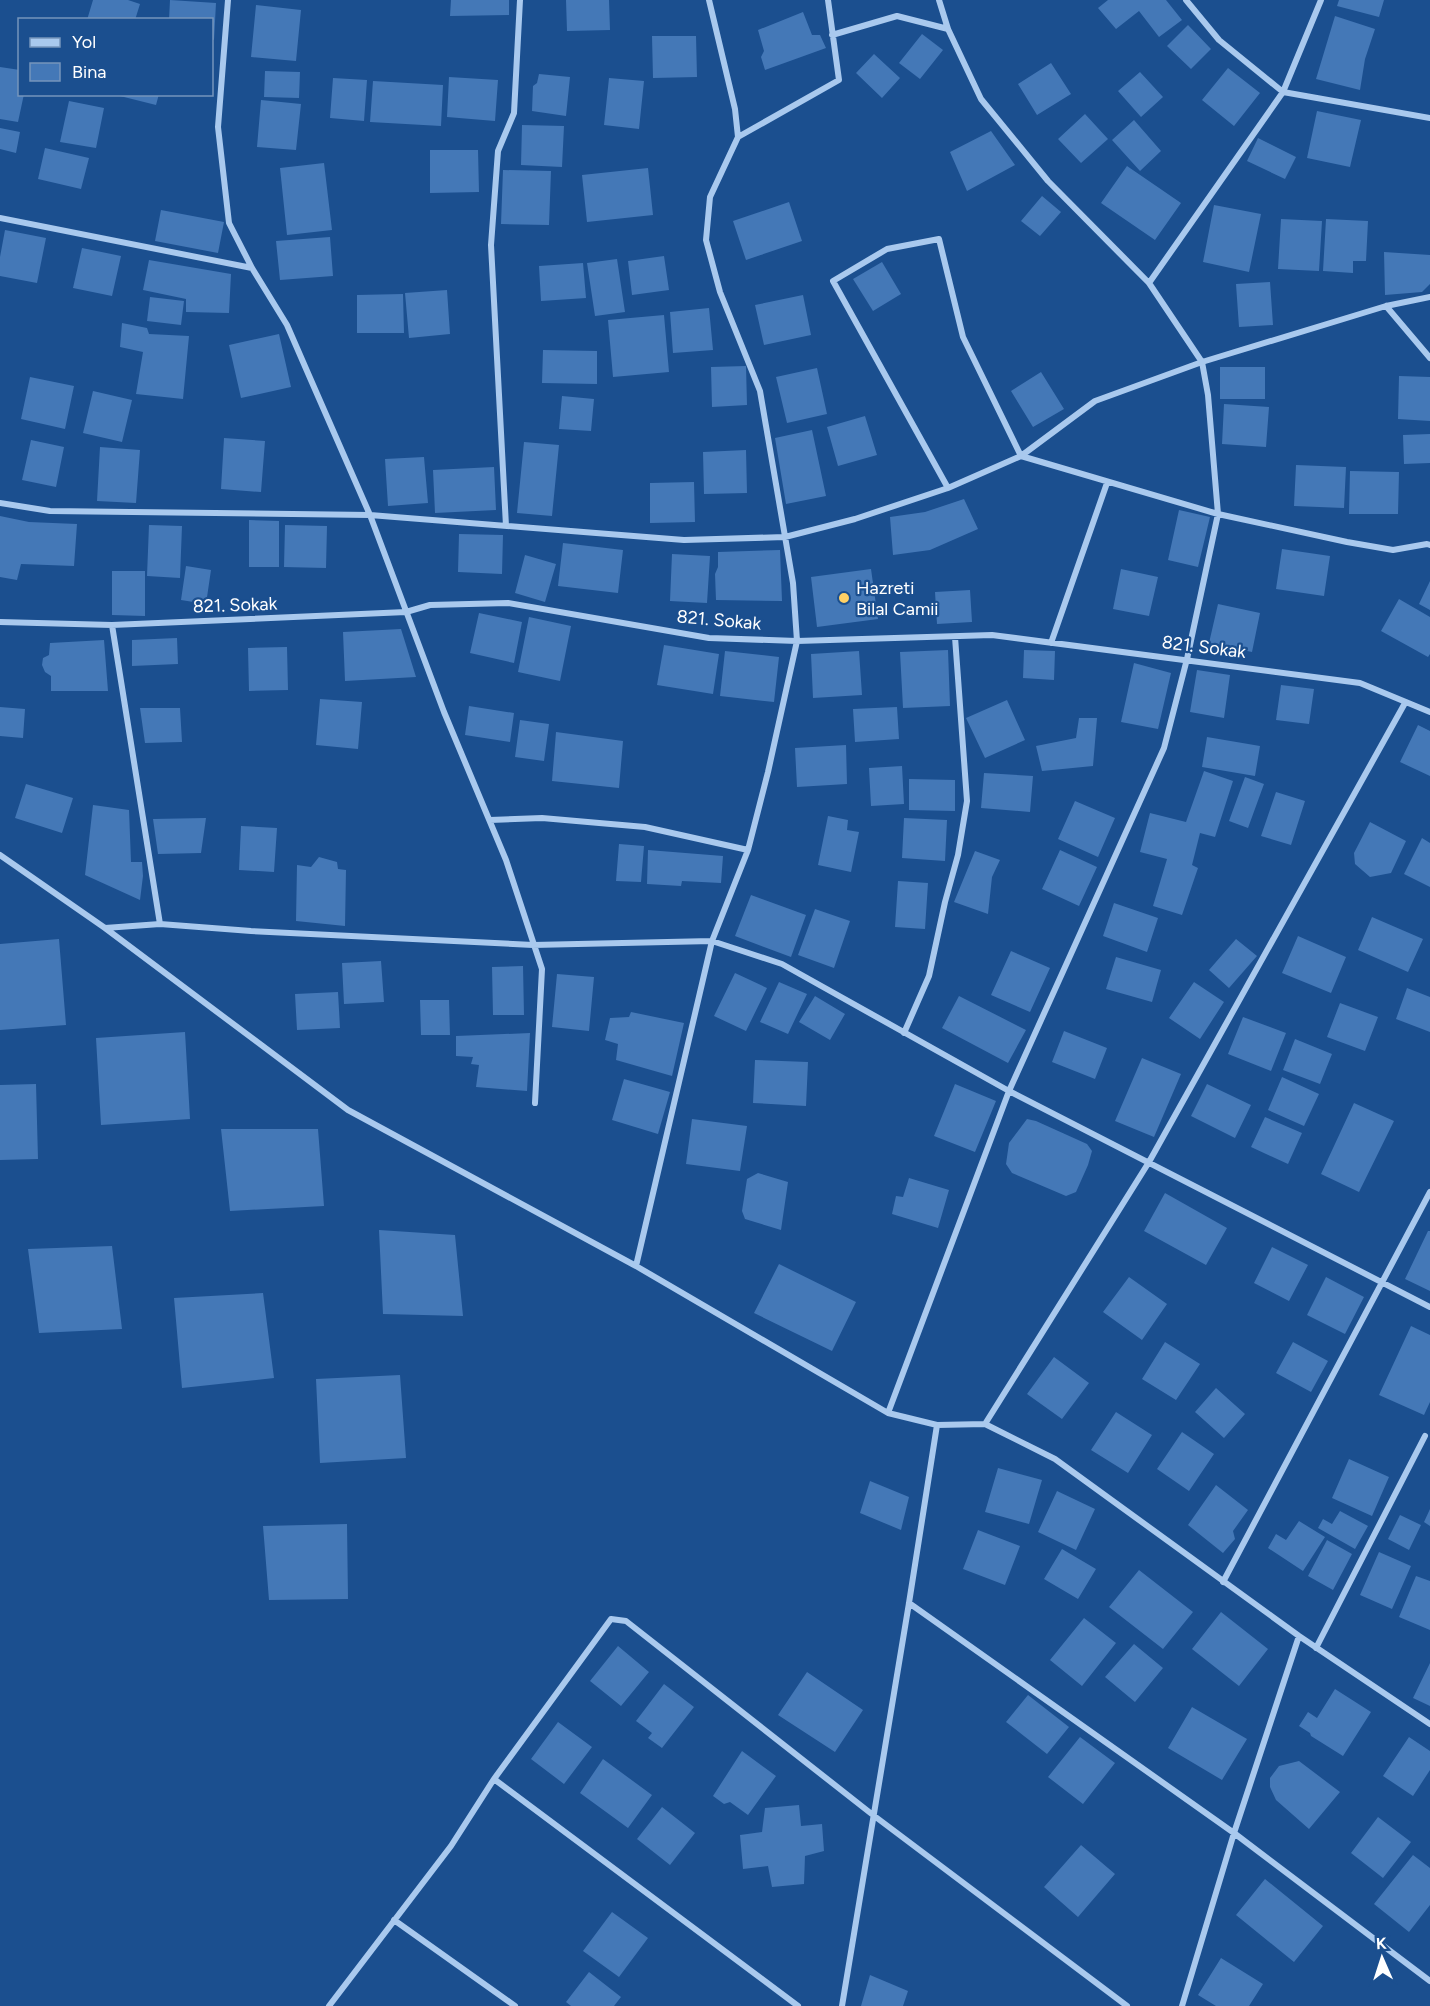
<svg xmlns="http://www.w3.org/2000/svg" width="1430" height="2006" viewBox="0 0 1430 2006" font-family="Figtree,sans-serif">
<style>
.building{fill:#4478b7}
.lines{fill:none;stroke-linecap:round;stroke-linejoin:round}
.minor{stroke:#a9c9ee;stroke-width:6}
.poi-dot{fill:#ffd166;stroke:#1b4f8f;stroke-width:2}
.labels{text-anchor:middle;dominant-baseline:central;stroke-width:4.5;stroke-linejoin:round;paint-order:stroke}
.poi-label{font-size:18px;fill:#fff;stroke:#1b4f8f;text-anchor:start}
.street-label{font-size:18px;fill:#fff;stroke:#1b4f8f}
</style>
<rect width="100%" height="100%" fill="#1b4f8f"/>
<path class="building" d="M93,0h35l12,4 -5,16h-48z
M170,0l46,3 -2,37 -2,-1v-19h-43z
M451,0h58v15l-59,1z
M566,0h43l1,30 -43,1z
M1108,0h58l16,20 -23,17 -20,-26 -23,18 -18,-21z
M1339,0h45l-5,17 -42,-11z
M256,5l45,5 -5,51 -45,-4z
M803,12l9,23h8l6,13 -61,22 -4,-13 3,-6 -6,-21z
M1335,16l40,13 -10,30 -5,31 -44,-11z
M1188,25l23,24 -20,20 -24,-23z
M922,34l21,16 -23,29 -21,-16z
M652,36h44l1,41 -44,1z
M874,54l26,24 -18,20 -26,-25z
M1051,63l20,31 -34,21 -19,-31z
M0,67l20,3v24h4l-6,28 -18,-3z
M1228,68l32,25 -26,33 -32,-26z
M265,71l35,1 -1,26 -35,-1z
M1140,72l23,25 -22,20 -23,-26z
M539,74l31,3 -4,39 -34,-5 1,-25 4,-3z
M449,77l49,3 -3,41 -48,-4z
M333,78l34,2 -3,41 -34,-3z
M609,78l35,3 -5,48 -35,-4z
M373,81l70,4 -2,41 -71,-4z
M112,94h47l-3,11z
M261,100l40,4 -5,46 -39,-3z
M69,101l35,7 -8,40 -36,-6z
M1317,111l44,9 -11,47 -43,-9z
M1085,114l23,25 -27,24 -23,-24z
M1134,120l27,31 -21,20 -28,-31z
M522,125l42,1 -2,41 -41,-2z
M0,128l20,4 -4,21 -16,-4z
M991,131l24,34 -48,26 -17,-39z
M1258,138l38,19 -11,22 -38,-18z
M45,148l44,10 -8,31 -43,-10z
M430,150h48l1,42 -49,1z
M324,163l8,67 -45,5 -7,-67z
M1127,166l54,37 -26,37 -54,-37z
M648,168l5,47 -66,7 -5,-47z
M503,170l48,1 -2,54 -48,-1z
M1042,196l19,16 -21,24 -19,-15z
M789,202l13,39 -56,19 -13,-39z
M1214,205l47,9 -12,58 -46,-10z
M161,210l63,12 -6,31 -63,-12z
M1281,219l41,2 -3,50 -41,-2z
M1326,219l42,2 -2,40h-13v12l-30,-2z
M5,230l41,8 -9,45 -37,-7v-19z
M330,237l3,39 -53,4 -4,-39z
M82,248l39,8 -9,40 -39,-8z
M1384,252l46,3v29l-8,8 -37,3z
M664,256l5,34 -37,5 -4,-34z
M617,259l8,53 -30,4 -8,-53z
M149,260l82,14 -2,39 -43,-1v-13l-43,-9z
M882,262l19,32 -28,17 -20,-32z
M583,263l3,35 -45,3 -2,-35z
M1270,282l3,43 -34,2 -3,-43z
M447,290l3,44 -41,4 -4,-45z
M403,294l1,39h-47v-38z
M803,295l8,40 -47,10 -9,-40z
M150,297l34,4 -3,24 -34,-4z
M709,308l4,42 -40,3 -3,-41z
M664,315l5,57 -56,5 -5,-57z
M122,323l25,5 2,6 40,2 -6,63 -47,-5 7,-42 -23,-5z
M279,334l12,53 -50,11 -12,-53z
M543,350l54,1v33l-55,-1z
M746,366l1,39 -35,2 -1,-40z
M1220,367h45v32h-45z
M817,368l10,46 -40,9 -11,-46z
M1041,372l23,37 -31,18 -22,-36z
M1399,376l31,1v44l-32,-2z
M30,377l44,9 -9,43 -44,-10z
M93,391l39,9 -10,42 -39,-9z
M562,396l32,3 -3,32 -32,-2z
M1224,404l45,3 -3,40 -44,-3z
M865,416l12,39 -39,11 -11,-39z
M812,430l14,66 -40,8 -11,-66z
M1430,434v29l-26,1 -1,-29z
M224,438l41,3 -4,51 -40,-3z
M31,440l33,7 -8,40 -34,-7z
M524,442l35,3 -7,71 -35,-3z
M100,447l40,3 -4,53 -39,-2z
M746,450l1,43 -43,1 -1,-42z
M424,457l4,46 -40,3 -3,-47z
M1296,465l50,2 -2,41 -50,-2z
M494,467l2,43 -61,3 -2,-43z
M1350,471l49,1 -1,42h-49z
M694,482l1,40 -45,1v-40z
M964,499l14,30 -48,21 -37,5 -3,-38 35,-5z
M1179,510l31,7 -12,50 -30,-7z
M0,516l29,6 48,2 -3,42 -53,-2 -4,16 -17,-3z
M249,520l30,1v46h-30z
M149,525l33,1 -2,52 -33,-2z
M285,525l42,1 -1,42 -42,-1z
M459,534l44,1 -1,39 -44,-2z
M563,543l60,7 -5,43 -60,-7z
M1282,549l48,7 -6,40 -48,-7z
M780,550l2,51 -66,-1 -1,-26 3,-7v-15z
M672,554l38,2 -3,47 -37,-2z
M525,555l31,9 -11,38 -30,-9z
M186,566l25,4 -5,34 -25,-4z
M871,569l7,50 -61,8 -6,-50z
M1121,569l37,8 -9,39 -36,-7z
M112,571h33v45l-33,-1z
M1430,581v29l-11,-6z
M970,590l2,32 -35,2 -2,-32z
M1399,599l31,18v37l-2,3 -47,-26z
M1218,604l42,9 -8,39 -43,-9z
M479,613l43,9 -8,41 -44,-10z
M529,617l42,9 -11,55 -42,-9z
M401,629l15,48 -71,4 -2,-49z
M177,638l1,26 -46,2v-26z
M104,640l4,51h-57v-15l-6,-4 -3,-7 1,-7 6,-3 1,-12z
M664,645l55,9 -6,40 -56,-9z
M287,647l1,43 -39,1 -1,-43z
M948,650l2,56 -47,2 -3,-56z
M1024,650l31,1 -1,29 -31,-2z
M725,651l54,6 -5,45 -54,-6z
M859,651l3,44 -49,3 -2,-44z
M1134,663l37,10 -13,56 -37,-7z
M1197,670l33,5 -6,43 -34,-6z
M1281,685l33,4 -5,35 -33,-4z
M320,699l42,3 -4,47 -42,-4z
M1007,700l18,40 -40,18 -19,-40z
M469,706l45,7 -4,29 -45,-7z
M0,707l25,2 -2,29 -23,-2z
M897,707l2,32 -44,3 -2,-33z
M140,708h40l2,34 -37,1z
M1079,718h18l-4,48 -51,5 -6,-25 40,-8z
M520,720l29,4 -5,37 -29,-4z
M1418,725l12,6v45l-30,-14z
M556,732l67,9 -4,47 -67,-7z
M1207,737l53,9 -5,30 -53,-9z
M846,745l1,39 -50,3 -2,-39z
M902,766l2,38 -33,2 -2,-38z
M1204,771l29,10 -18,56 -15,-4 -8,32 6,3 -16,47 -29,-9 14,-47 -27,-7 10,-39 36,9z
M984,773l49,3 -3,36 -49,-4z
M1245,777l19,7 -16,44 -19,-7z
M909,779l46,1v31l-46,-1z
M26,784l47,14 -11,35 -47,-15z
M1276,792l29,9 -14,44 -30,-9z
M1075,801l40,17 -17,39 -40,-18z
M93,805l36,5 2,52h11l1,14 -3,24 -55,-25z
M828,816l20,4 -1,10 12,2 -8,40 -33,-7z
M206,818l-5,35 -43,1 -5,-35z
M904,818l43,2 -2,41 -43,-3z
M1370,822l36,19 -15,32 -21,4 -15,-13 -1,-11z
M241,826l36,2 -3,44 -35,-2z
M1422,838l8,5v44l-26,-13z
M619,844l25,2 -3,36 -25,-1z
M648,850l75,6 -2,27 -39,-2 -1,5 -34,-2z
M1060,850l37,17 -18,39 -37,-17z
M975,851l25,9 -8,17 -4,37 -34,-12z
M319,857l18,5 1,7 8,1 -1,56 -49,-5 1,-56 14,2z
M898,881l30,2 -3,46 -30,-2z
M751,895l55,20 -15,42 -56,-21z
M1114,903l44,15 -11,34 -44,-16z
M815,909l35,12 -16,47 -36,-13z
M1372,917l51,22 -15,33 -50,-22z
M1298,936l48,21 -15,36 -49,-20z
M59,939l7,86 -66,5v-86z
M1236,939l21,17 -28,32 -20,-18z
M1011,951l39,17 -20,44 -39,-17z
M1116,957l45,13 -9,32 -46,-13z
M381,961l3,41 -40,2 -2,-41z
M523,966l1,49h-31l-1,-48z
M735,973l32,15 -21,43 -32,-15z
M557,974l37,3 -5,54 -37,-4z
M779,982l28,12 -19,40 -28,-12z
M1194,982l30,20 -24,37 -31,-21z
M1407,988l23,9v35l-34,-13z
M338,992l2,36 -43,2 -2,-36z
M815,996l30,18 -15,26 -31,-18z
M959,996l67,34 -18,33 -66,-35z
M420,1000h29l1,35h-29z
M1340,1003l38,14 -13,34 -38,-14z
M631,1012l53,11 -12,53 -56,-16 2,-16 -13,-4 5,-22 19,-1z
M1243,1017l43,16 -15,38 -43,-17z
M1064,1031l43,17 -12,31 -43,-17z
M185,1032l5,87 -89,6 -5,-87z
M530,1033l-3,58 -51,-4 3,-22 -8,-1 2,-7 -17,-1v-20z
M1295,1039l37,15 -12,30 -37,-14z
M1142,1058l39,16 -27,63 -39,-16z
M755,1060l53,2 -2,44 -53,-3z
M1282,1077l37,17 -15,32 -36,-16z
M624,1079l46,13 -12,42 -46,-14z
M36,1084l2,75 -38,1v-75z
M955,1084l41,17 -21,51 -41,-16z
M1207,1084l44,21 -16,33 -44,-22z
M1354,1103l40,18 -35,71 -38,-18z
M1265,1117l37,16 -14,31 -37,-17z
M692,1119l55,7 -7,45 -54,-7z
M1027,1119l9,2 51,23 5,7 -4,14 -12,27 -10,4 -54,-23 -6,-9 3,-21z
M221,1129h97l6,77 -94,5z
M758,1173l30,9 -7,48 -36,-11 -3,-8 5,-32z
M909,1178l40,12 -11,38 -46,-14 4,-18 7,1z
M1165,1193l62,35 -21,37 -62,-34z
M379,1230l76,5 8,81 -80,-2z
M1428,1231h2v60l-25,-12z
M112,1246l10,83 -83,4 -11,-84z
M1272,1247l36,18 -19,36 -35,-18z
M779,1264l77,38 -24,49 -78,-38z
M1129,1277l38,27 -25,36 -39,-28z
M1326,1277l38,20 -19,37 -38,-19z
M263,1293l11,85 -92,10 -8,-90z
M1411,1326l19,9v67l-6,13 -45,-20z
M1165,1342l35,22 -24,36 -34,-21z
M1293,1342l35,19 -17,31 -35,-19z
M1054,1357l35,26 -27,36 -35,-25z
M400,1375l6,83 -86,5 -4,-84z
M1216,1388l29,26 -21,24 -29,-26z
M1116,1412l36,23 -24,38 -37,-23z
M1182,1432l32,22 -25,37 -32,-22z
M1349,1459l40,18 -17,39 -40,-18z
M998,1468l44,12 -13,44 -44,-12z
M870,1481l39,16 -8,33 -41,-17z
M1216,1485l32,25 -15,21 2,8 -12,14 -35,-28z
M1057,1491l38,18 -19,41 -38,-18z
M1430,1509v17l-6,-4z
M1340,1511l28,15 -13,23 -37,-21 5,-9 9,5z
M1400,1515l21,10 -12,25 -21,-11z
M1299,1521l26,16 -22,34 -35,-23 8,-14 10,6z
M347,1524l1,75 -79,1 -6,-74z
M978,1530l42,16 -15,39 -42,-16z
M1327,1540l25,14 -19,36 -25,-14z
M1062,1549l34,20 -18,30 -34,-20z
M1379,1552l32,14 -19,43 -32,-14z
M1139,1570l54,42 -30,37 -54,-42z
M1416,1576l14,5v49l-31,-13z
M1221,1612l47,37 -29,37 -47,-37z
M1084,1618l32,25 -34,43 -32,-26z
M1134,1644l29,24 -28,34 -30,-25z
M618,1646l31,26 -28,34 -31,-25z
M1430,1663v43l-17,-8z
M807,1672l56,38 -28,42 -57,-37z
M664,1684l30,23 -32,41 -14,-10 4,-5 -16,-12z
M1335,1689l36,23 -28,44 -32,-20 -1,-3 -11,-7 9,-14 9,6z
M1028,1695l41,32 -22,27 -41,-32z
M1192,1707l55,32 -25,41 -54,-32z
M558,1722l34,25 -28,37 -33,-25z
M1080,1737l35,26 -32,41 -35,-27z
M1409,1737l21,14v19l-17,26 -30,-20z
M742,1751l34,25 -28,39 -18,-13 -6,2 -11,-8z
M603,1759l49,36 -24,33 -48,-35z
M1299,1761l41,31 -31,37 -33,-29 -6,-13v-9l9,-12z
M799,1805l2,21 21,-2 2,27 -19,5 -1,28 -32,3 -4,-21 -25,3 -3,-34 22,-3 3,-24z
M662,1807l33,26 -25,32 -33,-26z
M1378,1817l33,25 -28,36 -32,-25z
M1081,1845l34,29 -37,43 -34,-30z
M1413,1855l17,13v37l-21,27 -35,-28z
M1265,1879l58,47 -29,36 -58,-47z
M612,1912l36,26 -29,39 -36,-26z
M1221,1958l42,26 -14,22h-33l-18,-11z
M589,1972l32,25 -7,9h-43l-5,-4z
M870,1975l38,16 -5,15h-42z"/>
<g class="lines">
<path class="minor" d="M228,0l-10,127 11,96 23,45 35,57 20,46 63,144 74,197 62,148 36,109 -7,134
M939,0l9,29
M1186,0l33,40 64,52 147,26
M832,35l65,-19 51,13 33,70 67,82 101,102 53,79 6,33 10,119 -31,145 -23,89 -155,343 -121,322
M738,137l101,-57 -11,-80
M0,218l252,50
M1149,283l134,-191 38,-92
M1386,306l44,52
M948,488l-115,-207 54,-32 52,-10 24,98 58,119 197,58 129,28 46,8 34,-6 3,1
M0,503l50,8 320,4 314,25 101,-3 70,-18 93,-31 73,-32 74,-55 107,-39 184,-56 44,-9
M506,526l-15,-281 7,-94 16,-38 6,-113
M0,622l112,3 294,-13 24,-7 78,-2 201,35 88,3 195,-6 368,48 70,29
M112,625l48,299
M1051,643l56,-160
M490,820l52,-2 103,9 103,23
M0,855l105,73 243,182 288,156 252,147 49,12 48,-1 70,35 244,177 131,88
M105,928l55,-4 91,7 282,14 179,-4 70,23 227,127 421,216
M904,1033l25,-57 16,-74 13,-47 9,-54 -12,-164
M636,1266l76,-325 36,-91 20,-78 29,-131 -4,-58 -33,-192 -40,-99 -14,-52 4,-43 28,-60 -3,-28 -26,-109
M985,1424l164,-262 256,-459
M1223,1582l207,-390
M909,1603l325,230 196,148
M1316,1648l109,-212
M494,1779l304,227
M394,1920l121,86
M329,2006l122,-160 43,-67 117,-160 15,2 247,194 254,191
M842,2006l67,-403 28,-178
M1182,2006l52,-173 65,-197"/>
</g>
<circle class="poi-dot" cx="844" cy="598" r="6"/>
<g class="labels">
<g class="poi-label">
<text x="856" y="588">Hazreti<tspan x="856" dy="21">Bilal Camii</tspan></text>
</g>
<g class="street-label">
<text transform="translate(235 605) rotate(-2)">821. Sokak</text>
<text transform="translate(719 620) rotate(5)">821. Sokak</text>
<text transform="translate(1204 647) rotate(7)">821. Sokak</text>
</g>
</g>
<rect x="18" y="18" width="195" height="78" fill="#1b4f8f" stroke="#7695bc" stroke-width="1.5"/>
<rect x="30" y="38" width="30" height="9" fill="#a9c9ee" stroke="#7695bc" stroke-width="1.5"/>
<text x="72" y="48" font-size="18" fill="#ffffff">Yol</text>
<rect x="30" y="63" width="30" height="18" fill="#4478b7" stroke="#7695bc" stroke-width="1.5"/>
<text x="72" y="78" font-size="18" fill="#ffffff">Bina</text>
<g transform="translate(1382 1958) rotate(357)" stroke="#1b4f8f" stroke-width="4.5" paint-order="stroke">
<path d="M0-4.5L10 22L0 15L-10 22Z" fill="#ffffff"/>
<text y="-9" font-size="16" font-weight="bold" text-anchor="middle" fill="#ffffff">K</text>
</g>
</svg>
